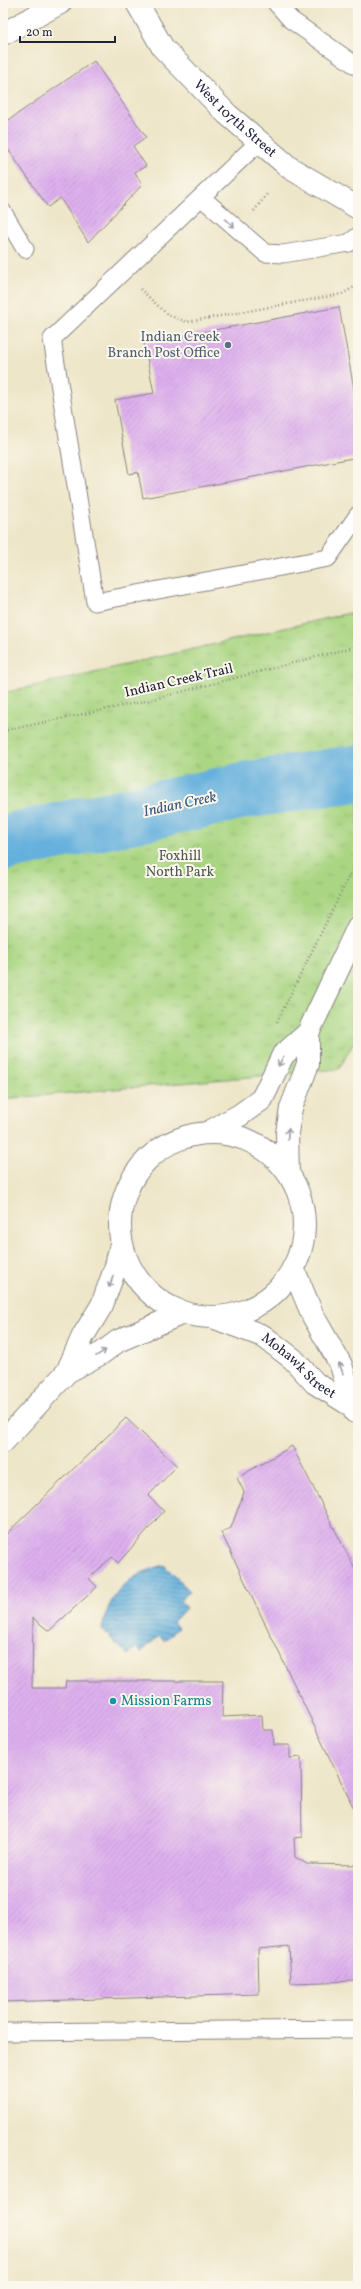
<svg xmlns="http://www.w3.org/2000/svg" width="361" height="2289" viewBox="0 0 361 2289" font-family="Vollkorn,serif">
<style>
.park{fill:url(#park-tufts);stroke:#667c5f}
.water{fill:url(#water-rules);stroke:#44698c}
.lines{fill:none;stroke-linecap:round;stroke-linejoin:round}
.river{stroke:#65b0dd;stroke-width:57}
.building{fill:url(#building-hatch)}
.service-casing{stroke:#888482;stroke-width:19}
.minor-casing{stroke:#888482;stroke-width:24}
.tertiary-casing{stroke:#888482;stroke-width:24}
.path{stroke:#888482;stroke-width:2.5;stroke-dasharray:1 3;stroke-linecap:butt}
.service{stroke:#fff;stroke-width:17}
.minor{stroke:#fff;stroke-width:22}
.tertiary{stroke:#fff;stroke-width:22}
.oneway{stroke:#9c9ca7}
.service-dot{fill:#5c6f8a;stroke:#fbf7ec;stroke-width:1.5}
.culture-dot{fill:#0f9aa8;stroke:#fbf7ec;stroke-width:1.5}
.labels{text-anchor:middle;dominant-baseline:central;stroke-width:4;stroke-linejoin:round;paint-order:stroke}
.street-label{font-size:14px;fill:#22223b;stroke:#fbf7ec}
.service-label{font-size:14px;fill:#4e5e75;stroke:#fbf7ec;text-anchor:end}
.park-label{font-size:14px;fill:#4b5851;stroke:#fbf7ec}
.culture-label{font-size:14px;fill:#0d838f;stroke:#fbf7ec;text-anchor:start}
.water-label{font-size:15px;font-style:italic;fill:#3d5b7c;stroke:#fbf7ec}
</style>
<defs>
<pattern id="park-tufts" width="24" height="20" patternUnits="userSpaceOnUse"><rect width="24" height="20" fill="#aad683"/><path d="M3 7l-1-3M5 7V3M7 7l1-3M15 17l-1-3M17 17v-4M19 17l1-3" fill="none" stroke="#92b772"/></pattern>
<pattern id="water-rules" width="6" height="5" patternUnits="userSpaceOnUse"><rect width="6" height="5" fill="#65b0dd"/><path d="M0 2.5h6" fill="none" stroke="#538fb4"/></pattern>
<pattern id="building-hatch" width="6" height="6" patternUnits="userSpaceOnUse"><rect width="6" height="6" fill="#deb0ee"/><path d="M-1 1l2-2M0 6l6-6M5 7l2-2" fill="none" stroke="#be97cd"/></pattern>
</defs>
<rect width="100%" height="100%" fill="#fbf7ec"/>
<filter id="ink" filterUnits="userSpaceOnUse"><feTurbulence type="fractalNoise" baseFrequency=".025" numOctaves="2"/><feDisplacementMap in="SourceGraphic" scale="8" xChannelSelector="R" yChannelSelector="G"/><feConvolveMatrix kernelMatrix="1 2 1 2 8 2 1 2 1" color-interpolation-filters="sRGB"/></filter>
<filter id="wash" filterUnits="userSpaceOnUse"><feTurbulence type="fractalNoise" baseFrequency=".012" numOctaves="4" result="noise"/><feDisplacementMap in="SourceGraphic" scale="16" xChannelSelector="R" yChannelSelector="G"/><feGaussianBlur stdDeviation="0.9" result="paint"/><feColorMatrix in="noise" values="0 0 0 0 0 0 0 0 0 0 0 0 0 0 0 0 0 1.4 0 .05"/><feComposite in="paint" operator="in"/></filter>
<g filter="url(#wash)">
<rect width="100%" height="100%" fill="#eee6c9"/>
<path class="park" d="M358,611v424l-19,34 -336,30v-406z"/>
<path class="water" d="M164,1565l26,26 -10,10 6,7 -13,14 5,6 -14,13 -5,-5 -18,16 -5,-5 -8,8 -26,-25c5,-35 28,-57 62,-65z"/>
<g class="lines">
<path class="river" d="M3,843l244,-53 111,-17"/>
</g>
<g id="blocks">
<path class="building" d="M94,61l52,76 -13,9 13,20 -11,6 7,13 -54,57 -28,-44 -12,9 -45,-65v-18z
M339,307l19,104v46l-215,41 -5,-26 -9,2 -14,-74 39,-7 -10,-50z
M126,1418l51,48 -29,30 16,15 -46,52 -6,-6 -23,21 8,9 -48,44 -16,-13 -1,70h33l1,-7h157l-1,36 40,-2 1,15h10l1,15h16v13l11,-1 1,80 -8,1 1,19 12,7 51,1v116l-67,2 -2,-37 -31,3 1,45 -256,8v-465z
M292,1446l66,129v242l-137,-285 10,-4 13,-36 -7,-14z"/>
</g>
</g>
<g filter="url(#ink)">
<use href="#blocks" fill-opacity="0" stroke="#888482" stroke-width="1"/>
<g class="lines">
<defs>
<path id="service" d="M276,3l15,17 67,47
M260,141l-208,198 43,263 233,-44 30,-43
M201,197l64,56 18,1 66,-11 9,-7
M3,212l22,37
M3,2032l355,-3"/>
<g id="minor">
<path id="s1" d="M137,3l26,45 64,66 63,54 68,40"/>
<path d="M3,34l57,-31"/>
<path d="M293,1268l20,48 28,49 14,47"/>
<path id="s2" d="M215,1318l48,18 30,23 22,24 37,23"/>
</g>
<path id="tertiary" d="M209,1132l31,-17 22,-16 21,-44 25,-22 50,-106
M120 1225a92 92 0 1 1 184 0a92 92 0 1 1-184 0Z
M288,1173l-1,-40 4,-25 17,-44v-31
M67,1372l16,-36 19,-31 14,-39 5,-22
M3,1442l64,-70 35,-19 16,-12 65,-28"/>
</defs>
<use href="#service" class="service-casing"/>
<use href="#minor" class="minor-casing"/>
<use href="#tertiary" class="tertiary-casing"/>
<path class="path" d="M254,211l13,-17
M140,289l28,26 19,7 155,-28 16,-9
M3,731l147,-31 208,-54
M277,1022l81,-164"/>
<use href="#service" class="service"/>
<use href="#minor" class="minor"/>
<use href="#tertiary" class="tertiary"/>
</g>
<defs><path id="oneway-shaft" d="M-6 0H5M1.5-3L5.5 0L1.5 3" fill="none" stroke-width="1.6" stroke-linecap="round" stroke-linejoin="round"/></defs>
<g class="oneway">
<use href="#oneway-shaft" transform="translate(230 223) rotate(41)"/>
<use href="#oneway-shaft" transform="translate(281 1061) rotate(118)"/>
<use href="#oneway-shaft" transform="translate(288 1134) rotate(-87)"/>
<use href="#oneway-shaft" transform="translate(111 1282) rotate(110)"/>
<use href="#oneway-shaft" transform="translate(101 1353) rotate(-32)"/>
<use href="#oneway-shaft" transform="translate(341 1368) rotate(-109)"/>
</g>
</g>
<circle class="service-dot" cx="228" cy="345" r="4"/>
<circle class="culture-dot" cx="113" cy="1701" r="4"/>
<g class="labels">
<g class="street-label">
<text stroke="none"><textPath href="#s1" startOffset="153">West 107th Street</textPath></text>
<text transform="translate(179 681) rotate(-13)">Indian Creek Trail</text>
<text stroke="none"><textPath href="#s2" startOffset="98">Mohawk Street</textPath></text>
</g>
<g class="service-label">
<text x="220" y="337">Indian Creek<tspan x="220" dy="16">Branch Post Office</tspan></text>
</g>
<g class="park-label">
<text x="180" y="856">Foxhill<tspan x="180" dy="16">North Park</tspan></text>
</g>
<g class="culture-label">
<text x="121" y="1701">Mission Farms</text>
</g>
<g class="water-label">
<text transform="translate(180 805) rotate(-12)">Indian Creek</text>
</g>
</g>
<rect width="361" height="2289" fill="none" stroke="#fbf7ec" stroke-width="16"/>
<path d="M20 36v6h95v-6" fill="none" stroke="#22223b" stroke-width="2"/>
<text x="26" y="36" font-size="12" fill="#22223b" stroke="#fbf7ec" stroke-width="3" paint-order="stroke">20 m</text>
</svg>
